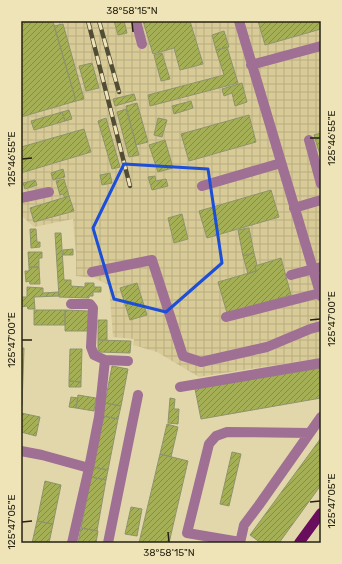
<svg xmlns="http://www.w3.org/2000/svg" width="342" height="564" viewBox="0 0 342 564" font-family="Rubik,sans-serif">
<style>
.industrial{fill:url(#industrial-grid)}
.building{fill:url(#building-hatch);stroke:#8e946b}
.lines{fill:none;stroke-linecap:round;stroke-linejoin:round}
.minor{stroke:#9f7094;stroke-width:10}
.major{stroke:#690e5c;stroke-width:10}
.rail-casing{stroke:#514c34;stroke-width:4.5}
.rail{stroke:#efe4b8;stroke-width:3;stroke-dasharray:9;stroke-linecap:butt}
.marked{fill:none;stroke:#1d4ed8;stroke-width:3;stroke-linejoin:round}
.ticks{fill:none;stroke:#262211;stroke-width:1.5}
.neatline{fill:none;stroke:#262211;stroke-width:1.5}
.ticks-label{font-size:10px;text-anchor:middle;fill:#262211}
</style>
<defs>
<pattern id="industrial-grid" width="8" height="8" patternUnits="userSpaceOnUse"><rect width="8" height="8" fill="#d8cb98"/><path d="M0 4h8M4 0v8" fill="none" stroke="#b9ae82"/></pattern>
<pattern id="building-hatch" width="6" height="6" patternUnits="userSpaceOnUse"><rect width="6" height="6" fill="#a4af56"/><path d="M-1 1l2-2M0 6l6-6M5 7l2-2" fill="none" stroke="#858e46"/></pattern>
</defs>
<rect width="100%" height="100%" fill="#e2d7ab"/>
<path class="industrial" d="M21,21h300v337l-122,19 -42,-25 -24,-7 1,-6 -21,-2 -4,-52 -15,-7 -18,-2v-21l-3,-36 -39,8 -13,-12z"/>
<path class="building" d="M21,21h32l23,80 -55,16z
M114,21h10l3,12 -9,2z
M143,21h47l13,43 -23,6 -6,-22 -21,6z
M258,21h63v8l-56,16z
M63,24l21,75 -8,2 -22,-75z
M224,31l5,16 -13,3 -4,-15z
M227,47l11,36 -88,23 -2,-11 76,-20 -8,-25z
M162,53l8,26 -9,2 -7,-26z
M92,63l7,25 -13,3 -7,-25z
M242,83l5,19 -12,4 -3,-13 -8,3 -2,-7z
M134,94l2,6 -21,6 -2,-7z
M191,101l2,7 -19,6 -2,-8z
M137,103l11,39 -12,3 -10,-39z
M126,109l13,46 -10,2 -12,-45z
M69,110l3,9 -7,2 -3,-9z
M62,112l3,9 -31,9 -3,-9z
M249,115l7,27 -67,19 -8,-27z
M106,118l14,49 -8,2 -14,-48z
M158,118l9,2 -5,17 -8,-2z
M84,129l7,23 -70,21v-26z
M321,133v25l-7,-23z
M165,140l8,28 -15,4 -9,-27z
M63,169l2,8 -12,3 -2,-7z
M110,173l2,10 -10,2 -2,-10z
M155,176l1,5 10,-2 2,7 -16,4 -4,-13z
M64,179l5,17 -4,2 -2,-4 -3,1 -4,-14z
M35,180l2,5 -12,4 -2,-6z
M271,190l8,27 -72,21 -8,-27z
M69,196l5,15 -40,11 -4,-14z
M182,214l6,25 -14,4 -6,-25z
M249,228l5,25 -11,3 -5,-26z
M30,229h6l1,13h3v5l-9,1z
M55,233h6l3,47h7v6l14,1v-4h9v4h7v5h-8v4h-4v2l-30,-1z
M73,249v6h-10v-5z
M28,252h14v6h-3v9h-10z
M254,253l3,12 -2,1 1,5 -8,3 -5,-18z
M281,258l10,37 -64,18 -9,-31 38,-11 -1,-5z
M29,267h10l1,17h-10l-1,-3 -3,1 -1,-11h4z
M137,283l10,32 -17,5 -10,-32z
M27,287l16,1v5l15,-1 1,4 -25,1 1,12h-7l-1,-3 -6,1v-10h6z
M34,310h31v15h-31z
M65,310l24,1v20h-24z
M98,320h9v20h-9z
M98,340l33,1 -1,12 -32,-1z
M21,348h3l-2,58h-1z
M70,349h12l-1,33 -12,-1z
M112,366l16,3 -7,37 -16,-3z
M321,368v30l-120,21 -6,-30z
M69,381l12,1v5h-12z
M78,395l18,3 -2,13 -18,-3z
M71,397l7,1 -2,10 -7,-1z
M170,398l5,1 -1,10h5l-1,15 -10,-1z
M105,403l16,3 -3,13 -15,-3z
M21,413l19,4 -4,19 -15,-4z
M103,416l15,3 -10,51 -15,-3z
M167,424l11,3 -7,30 -11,-3z
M321,438v47l-42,58h-18l-11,-8z
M232,452l9,2 -12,52 -9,-2z
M160,454l28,7 -19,82h-30z
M93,467l15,3 -2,10 -15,-3z
M91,477l15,3 -9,51 -16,-3z
M45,481l16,4 -8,39 -16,-3z
M131,507l11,2 -5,27 -12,-2z
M37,521l16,3 -4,19h-17z
M81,528l17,3 -2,12h-18z"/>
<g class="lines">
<path class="minor" d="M136,21l6,23
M239,21l82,275
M251,65l70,-19
M309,140l12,44
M202,186l79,-23
M21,198l28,-6
M294,208l27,-8
M92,272l60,-12 31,96 18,6 66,-15 43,-18 11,-3
M291,275l30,-8
M71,304h19l3,4 -2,39 3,8 11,5 23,1
M226,317l94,-24
M180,387l141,-24
M21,451l21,4 47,13
M240,542l-53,-9 22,-89 7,-8 11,-4 83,1
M72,543l17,-75 10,-51 6,-57
M108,543l30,-148
M240,543l4,-18 15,-20 62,-88"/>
<path class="major" d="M299,543l22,-30"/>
<defs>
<path id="rail" d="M88,21l42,165
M99,21l20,71"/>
</defs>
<use href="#rail" class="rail-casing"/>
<use href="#rail" class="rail"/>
</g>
<path class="marked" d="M124,164l84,5 14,94 -56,49 -52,-13 -21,-71z"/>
<path class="ticks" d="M132,22l1,10M310,138h10M22,159l10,-1M310,320l10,-1M22,340h10M310,502l10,-1M22,522l10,-1M168,532l1,10"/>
<rect width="342" height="564" fill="none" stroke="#efe4b8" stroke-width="44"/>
<rect x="22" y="22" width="298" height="520" class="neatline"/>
<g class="ticks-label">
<text x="132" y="14">38°58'15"N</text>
<text transform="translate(331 138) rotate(-90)" y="4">125°46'55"E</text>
<text transform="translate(11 159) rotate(-90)" y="4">125°46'55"E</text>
<text transform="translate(331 319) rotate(-90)" y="4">125°47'00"E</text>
<text transform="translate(11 340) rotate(-90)" y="4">125°47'00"E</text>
<text transform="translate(331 501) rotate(-90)" y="4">125°47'05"E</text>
<text transform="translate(11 522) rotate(-90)" y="4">125°47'05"E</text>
<text x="169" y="556">38°58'15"N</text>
</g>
</svg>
